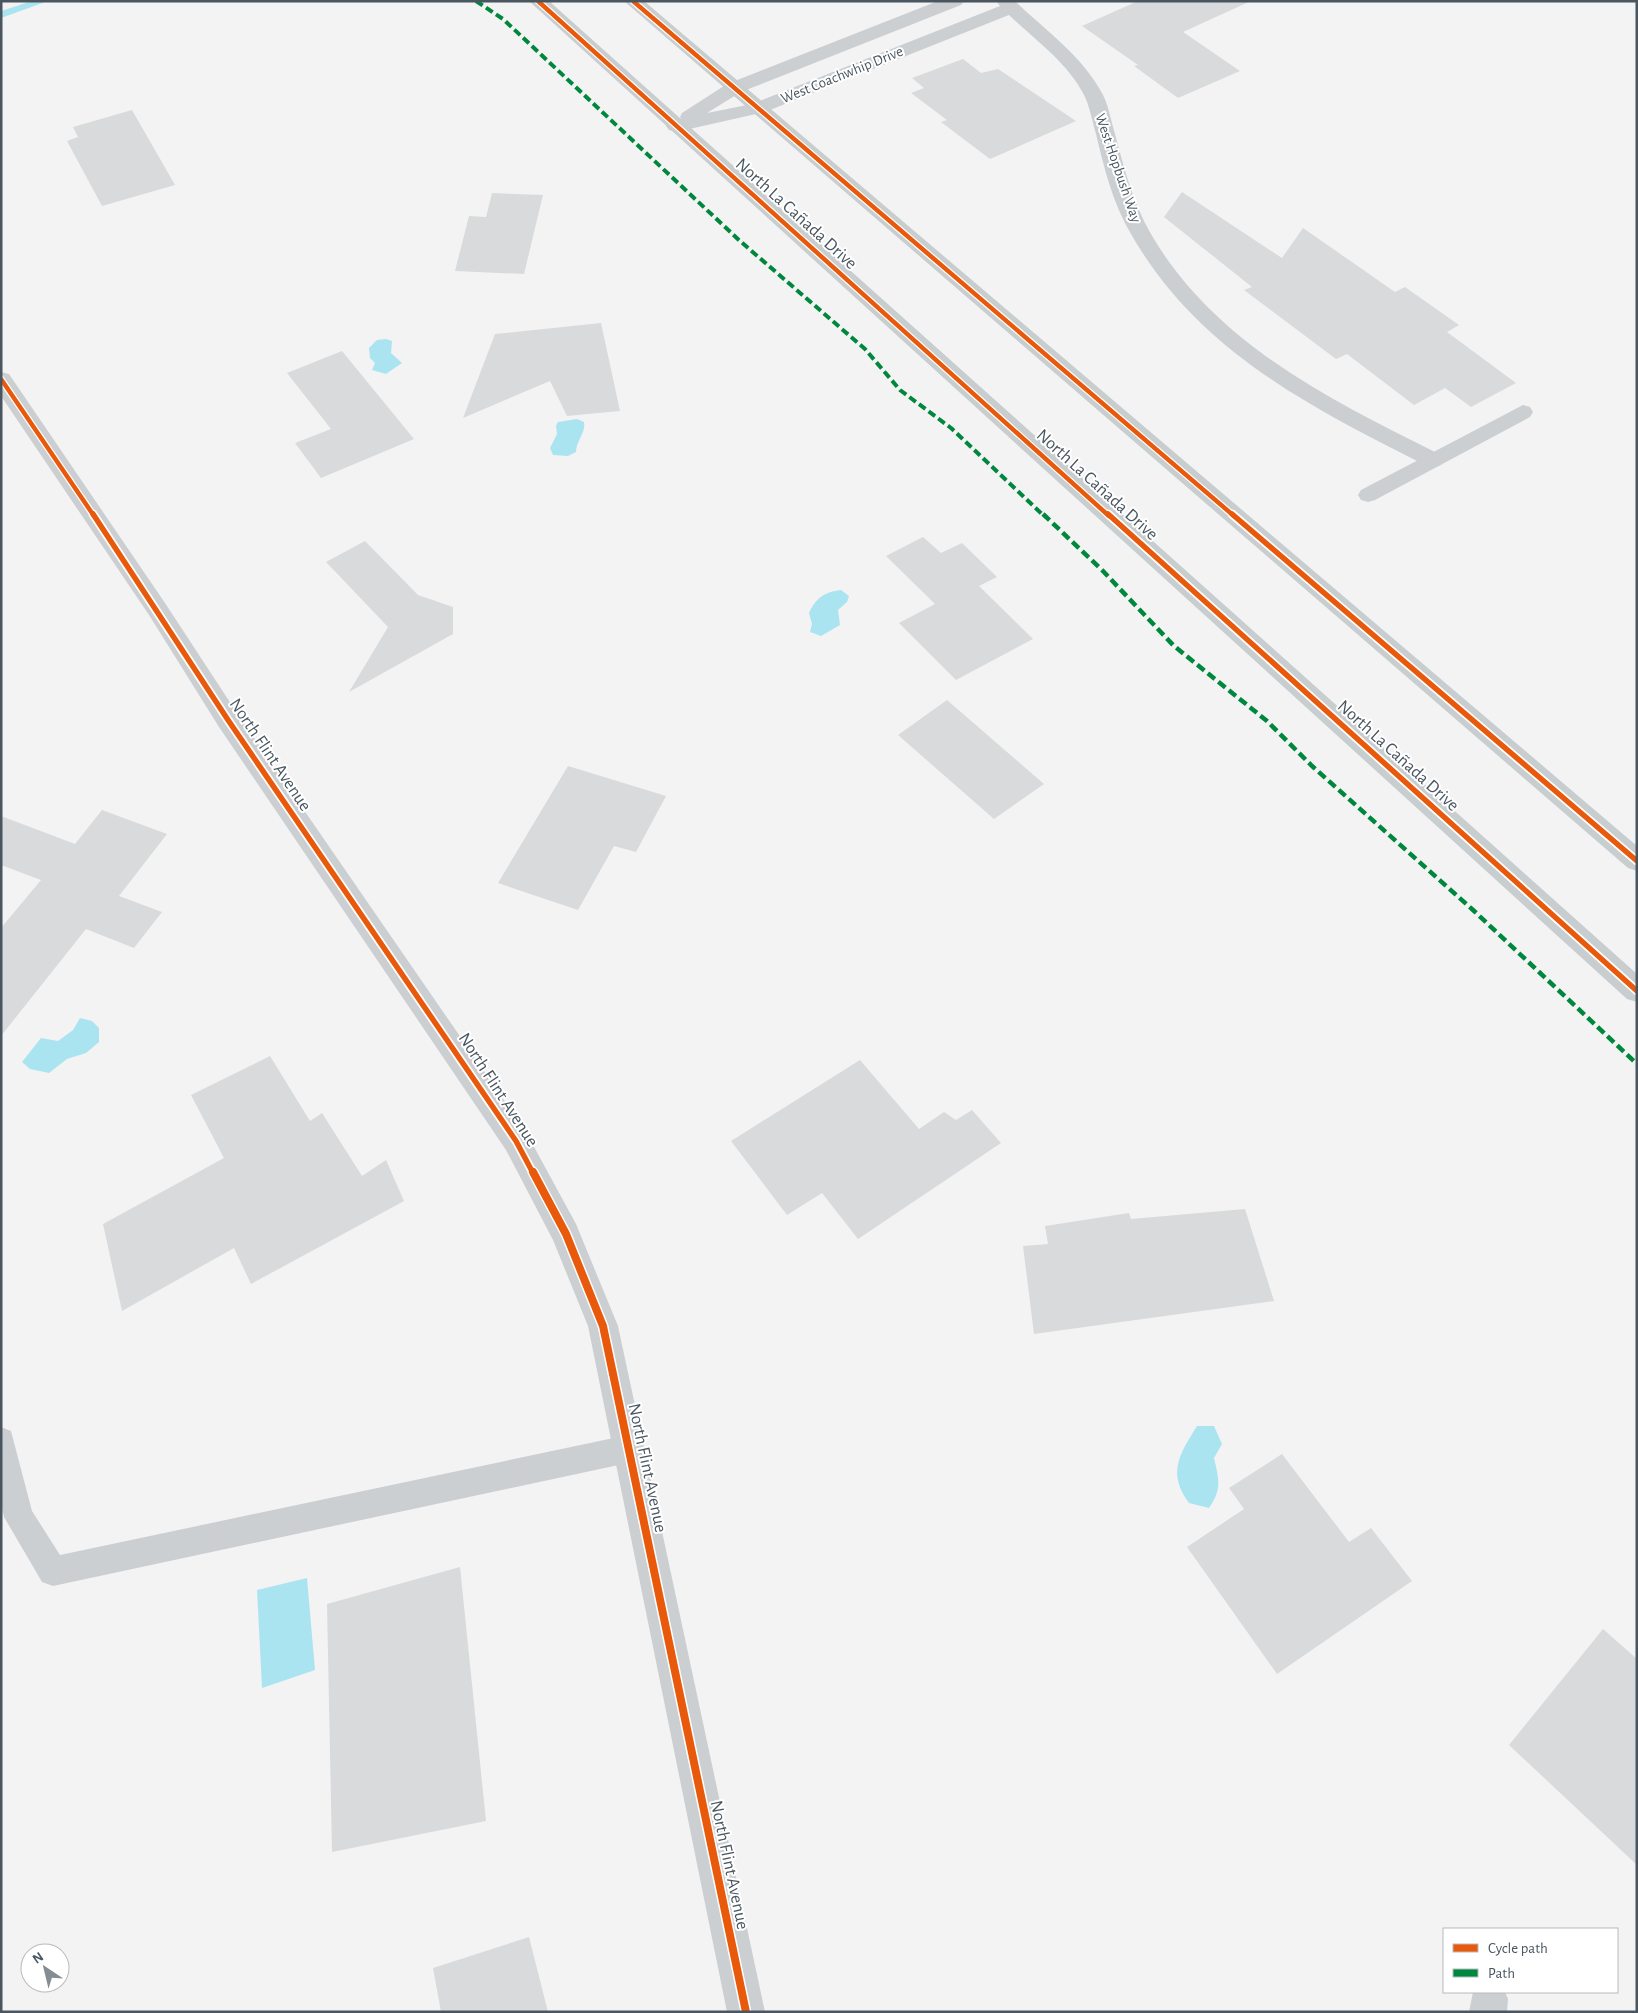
<svg xmlns="http://www.w3.org/2000/svg" width="1638" height="2013" viewBox="0 0 1638 2013" font-family="'Alegreya Sans',sans-serif">
<style>
.water{fill:#abe4f1}
.lines{fill:none;stroke-linecap:round;stroke-linejoin:round}
.stream{fill:#abe4f1;fill-rule:evenodd}
.building{fill:#d9dadb}
.service{fill:#cccfd1;fill-rule:evenodd}
.minor{fill:#cccfd1;fill-rule:evenodd}
.primary{fill:#c8cdcf;fill-rule:evenodd}
.quiet-far1{stroke:#00873e;stroke-width:4;stroke-dasharray:8 4;stroke-linecap:butt}
.quiet{stroke:#00873e;stroke-width:4.5;stroke-dasharray:9 4.5;stroke-linecap:butt}
.cycleway-far2-casing{stroke:#fff;stroke-width:7}
.cycleway-far1-casing{stroke:#fff;stroke-width:9}
.cycleway-casing{stroke:#fff;stroke-width:11}
.cycleway-far2{stroke:#e8590c;stroke-width:4.5}
.cycleway-far1{stroke:#e8590c;stroke-width:5.5}
.cycleway{stroke:#e8590c;stroke-width:8}
.labels{text-anchor:middle;dominant-baseline:central;stroke-width:4;stroke-linejoin:round;paint-order:stroke}
.far-street-label{font-size:15px;fill:#495660;stroke:#fff}
.street-label{font-size:18px;fill:#495660;stroke:#fff}
</style>
<rect width="100%" height="100%" fill="#f3f3f3"/>
<path class="water" d="M386,339l6,2 -1,12 11,10 -16,11 -14,-4 3,-7 -5,-5 -1,-10 8,-8z
M577,419l7,3c2,11 -8,19 -8,30l-8,4 -15,-1 -3,-7 7,-14 -1,-8 2,-4z
M841,590l8,6 -2,6 -9,8 2,15 -19,11 -11,-4 2,-8 -3,-11c7,-15 15,-21 32,-23z
M80,1018l12,3 7,7v14l-13,11 -19,6 -18,14 -19,-4 -8,-7 19,-24 17,3 15,-11z
M1197,1426h17l8,18 -8,14c5,21 8,32 -5,50l-20,-5c-22,-30 -10,-48 8,-77z
M307,1578l8,92 -53,18 -5,-98z"/>
<g class="lines">
<path class="stream" d="M32,1h16l-47,17v-7z"/>
</g>
<path class="building" d="M1138,1h113l-68,31 57,39 -62,27 -44,-32 4,-1 -56,-39z
M963,59l18,14 17,-4 78,52 -86,38 -49,-37 6,-2 -36,-27 13,-5 -12,-10z
M132,110l43,75 -73,21 -35,-65 11,-4 -5,-10z
M1182,192l100,66 21,-30 92,64 10,-5 54,38 -12,7 69,51 -45,24 -26,-19 -31,17 -67,-51 -11,5 -92,-69 8,-3 -88,-70z
M492,193l51,2 -19,79 -69,-3 14,-55 17,1z
M601,323l19,88 -53,5 -17,-35 -87,37 32,-84z
M342,351l72,88 -93,39 -26,-35 36,-14 -44,-56z
M923,537l18,16 21,-10 35,34 -18,9 54,53 -77,41 -57,-57 36,-19 -49,-48z
M365,541l53,54 35,12v27l-104,58 39,-65 -62,-65z
M947,700l97,84 -50,35 -96,-84z
M568,766l98,30 -30,56 -22,-6 -36,64 -80,-27z
M102,810l65,24 -48,62 43,16 -28,36 -48,-19 -85,107v-108l40,-48 -40,-15v-49l74,28z
M270,1056l40,65 12,-8 40,63 24,-16 18,41 -153,83 -17,-36 -112,63 -19,-87 121,-66 -33,-63z
M860,1060l59,69 25,-17 12,8 16,-10 29,33 -143,96 -36,-46 -35,22 -56,-74z
M1245,1209l29,92 -240,33 -11,-88 25,-2 -3,-18 84,-13 2,6z
M1282,1454l67,88 22,-14 41,53 -135,93 -90,-127 57,-38 -15,-21z
M460,1567l26,254 -154,31 -5,-248z
M1603,1629l34,30v206l-128,-120z
M529,1937l19,75h-107l-8,-44z"/>
<g class="lines">
<path class="service" d="M1523,405l7,2 3,5 -3,5 -155,83 -7,2 -7,-2 -3,-5 3,-5z
M1,1427l10,4 21,80 28,44 568,-120 10,4 4,10 -4,10 -10,4 -575,123 -11,-4 -38,-65 -3,-13z"/>
<path class="minor" d="M938,1h26l-3,4 -220,87 -34,21 45,-9 248,-98 -4,-5h19c31,30 68,55 88,94 6,12 8,26 12,39 9,34 18,69 36,100 64,110 180,166 290,221l3,5 -3,5 -8,3 -8,-3c-116,-59 -227,-114 -294,-231 -18,-30 -27,-66 -35,-100 -4,-13 -6,-27 -12,-39 -17,-33 -49,-55 -75,-80l-244,97 -89,20 -7,-2 -3,-4 3,-4 12,-3 -1,-2 2,-4 45,-29z
M1,372l8,2 156,229 72,110 289,419 50,92 42,102 147,686h-38l-139,-686 -35,-86 -47,-90 -287,-423 -70,-112 -148,-219z
M1473,1992h32l3,7 -1,13h-38z"/>
<path class="primary" d="M529,1h20l1088,973v28l-10,-3z
M624,1h20l993,845v25l-9,-3z"/>
<path class="quiet-far1" d="M476,1l27,18 237,222 125,108 35,41 51,38 93,88"/>
<path class="quiet" d="M1043,514l59,56 72,76 93,75 45,45 161,144 164,154"/>
<defs>
<path id="cycleway-far2" d="M538,1l571,515
M633,1l601,515
M1,379l93,137"/>
<path id="cycleway-far1" d="M93,514l135,206 288,421 17,32
M1108,514l529,477
M1232,514l405,347"/>
<path id="cycleway" d="M533,1172l33,62 37,92 143,686"/>
</defs>
<use href="#cycleway-far2" class="cycleway-far2-casing"/>
<use href="#cycleway-far1" class="cycleway-far1-casing"/>
<use href="#cycleway" class="cycleway-casing"/>
<use href="#cycleway-far2" class="cycleway-far2"/>
<use href="#cycleway-far1" class="cycleway-far1"/>
<use href="#cycleway" class="cycleway"/>
</g>
<g class="labels">
<g class="far-street-label">
<text transform="translate(842 75) rotate(-22)">West Coachwhip Drive</text>
<text transform="translate(1118 168) rotate(71)">West Hopbush Way</text>
</g>
<g class="street-label">
<text transform="translate(796 214) rotate(42)">North La Cañada Drive</text>
<text transform="translate(1097 485) rotate(42)">North La Cañada Drive</text>
<text transform="translate(270 755) rotate(56)">North Flint Avenue</text>
<text transform="translate(1398 756) rotate(42)">North La Cañada Drive</text>
<text transform="translate(498 1090) rotate(57)">North Flint Avenue</text>
<text transform="translate(647 1468) rotate(78)">North Flint Avenue</text>
<text transform="translate(729 1865) rotate(78)">North Flint Avenue</text>
</g>
</g>
<rect width="1638" height="2013" fill="none" stroke="#495660" stroke-width="5"/>
<rect x="1443" y="1928" width="175" height="65" fill="#ffffff" stroke="#b6bbbf"/>
<rect x="1453" y="1944" width="25" height="8" fill="#e8590c" stroke="#b6bbbf"/>
<text x="1488" y="1953" font-size="15" fill="#495660">Cycle path</text>
<rect x="1453" y="1969" width="25" height="8" fill="#00873e" stroke="#b6bbbf"/>
<text x="1488" y="1978" font-size="15" fill="#495660">Path</text>
<g transform="translate(45 1968) rotate(325)"><circle r="24" fill="#ffffff" stroke="#b6bbbf"/>
<path d="M0-4L9 19L0 12L-9 19Z" fill="#848d93"/>
<text y="-8" font-size="14" font-weight="bold" text-anchor="middle" fill="#495660">N</text>
</g>
</svg>
